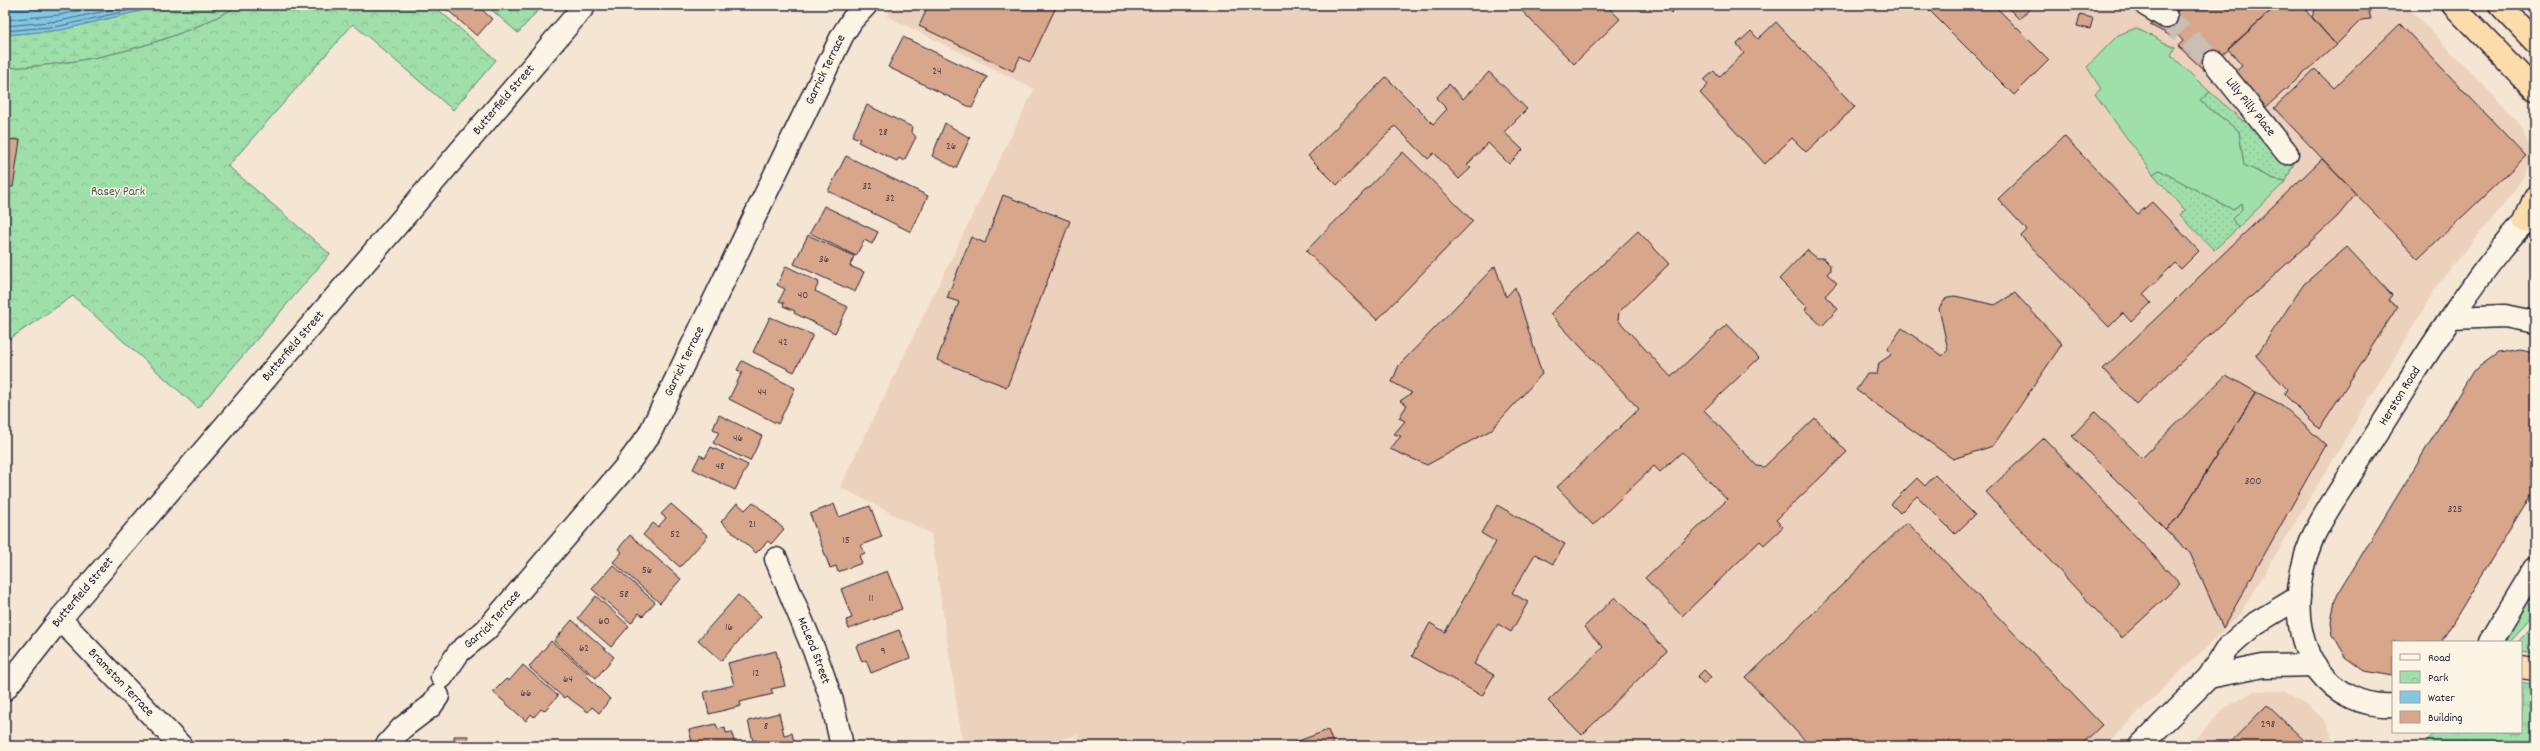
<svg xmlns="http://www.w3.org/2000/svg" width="2540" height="751" viewBox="0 0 2540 751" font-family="Dekko,sans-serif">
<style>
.built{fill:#ecd2bd}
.grass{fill:#9fdfa9;stroke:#608072}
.wetland{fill:url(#wetland-marsh);stroke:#608072}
.park{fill:url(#park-crowns);stroke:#608072}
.garden{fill:url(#garden-dots);stroke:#608072}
.water{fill:#82c7e3;stroke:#5c85a0}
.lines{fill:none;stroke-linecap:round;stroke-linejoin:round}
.shore{stroke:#48647e;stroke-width:1}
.building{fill:#d8a68b;stroke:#22223b}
.street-tunnel{stroke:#cbbeb5;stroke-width:22;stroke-dasharray:22 11;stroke-linecap:butt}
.street-casing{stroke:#22223b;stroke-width:25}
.secondary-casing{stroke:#22223b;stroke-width:25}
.highway-casing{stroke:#22223b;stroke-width:25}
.street{stroke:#fcf5e5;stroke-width:22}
.secondary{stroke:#fcf5e5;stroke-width:22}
.highway{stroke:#fddcac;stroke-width:22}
.labels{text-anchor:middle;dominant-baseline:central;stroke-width:3;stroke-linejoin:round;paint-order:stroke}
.number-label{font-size:11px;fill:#50434f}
.street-label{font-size:13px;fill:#22223b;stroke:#fcf5e5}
.park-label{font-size:13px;fill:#485b5c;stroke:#fcf5e5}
</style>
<defs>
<pattern id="wetland-marsh" width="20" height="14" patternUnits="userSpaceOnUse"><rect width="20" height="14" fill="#9fdfa9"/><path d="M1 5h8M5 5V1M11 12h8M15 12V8" fill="none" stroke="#89bf92"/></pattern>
<pattern id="park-crowns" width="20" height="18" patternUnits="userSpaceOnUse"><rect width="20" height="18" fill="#9fdfa9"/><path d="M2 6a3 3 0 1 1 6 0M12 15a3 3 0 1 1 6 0" fill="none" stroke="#89bf92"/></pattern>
<pattern id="garden-dots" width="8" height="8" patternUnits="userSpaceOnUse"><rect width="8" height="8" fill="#9fdfa9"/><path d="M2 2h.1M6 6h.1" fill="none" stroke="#89bf92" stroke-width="1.8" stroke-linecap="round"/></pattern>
</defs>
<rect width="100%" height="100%" fill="#f5e5d3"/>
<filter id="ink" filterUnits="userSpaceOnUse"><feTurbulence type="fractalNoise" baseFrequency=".025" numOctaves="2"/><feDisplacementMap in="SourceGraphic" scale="8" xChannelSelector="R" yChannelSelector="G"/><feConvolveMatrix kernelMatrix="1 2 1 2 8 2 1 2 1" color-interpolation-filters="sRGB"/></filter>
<g filter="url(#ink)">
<path class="built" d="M892,5h1514l110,114 19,38 -20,33 -76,93 -198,330 -137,133h-1024l-3,-11 -43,11h-71l-32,-212 -91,-47 194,-398 -147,-73z
M2254,691h30l23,14 18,15 11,26h-148l37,-38z"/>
<path class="grass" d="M2136,28l39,20 -4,7 39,37 -10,9 39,30 5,34 30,14 12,2 -48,47 -6,-9 10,-10 -1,-6 -8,7 -74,-40 -6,4 -58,-80 6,-5 -14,-22 31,-32z
M2535,590v23l-27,29h-5z
M2535,623v30l-14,-2v-9h-3z"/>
<path class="wetland" d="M164,5h76c-70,40 -154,60 -235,63v-33l56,-5z"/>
<path class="park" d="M240,5h193l63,55 -43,50 -100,-86 -125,142 102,88 -132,154 -125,-112 -68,46v-274c81,-3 165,-23 235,-63z
M486,5h52l3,2 -23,26z
M2521,682l14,3v61h-112l13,-14h85z"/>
<path class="garden" d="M2210,92l33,29 11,-8 43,43 -11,25 -12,-2 -30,-14 -5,-34 -39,-30z
M2159,170l74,40 8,-7 1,6 -10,10 6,9 -24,22 -34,-35 5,-5 -32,-36z"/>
<path class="water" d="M5,5h159l-103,25 -56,5z"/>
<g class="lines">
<path class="shore" d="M5,20l54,-5 47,-10
M5,26l55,-5 72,-16
M5,31l55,-5 93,-21"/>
</g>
<path class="building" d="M442,5h35l15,14 -15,17z
M917,5h140l-27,57 -10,-5 -7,14 -94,-45 7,-15z
M1516,5h90l14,14 -46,45z
M1663,5h16l-8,8z
M1924,5h70l55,55 -35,35z
M2005,5h29l-15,14z
M2162,5h23l-14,11z
M2185,5h92l-72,66 -27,-25 5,-5 -6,-7 -4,3 -23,-12 21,-9z
M2277,5h24l35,40 -70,62 -31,-35 7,-6 -14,-17z
M2301,5h9l-3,6z
M2317,5h50l4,14 -10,1 -25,25 -24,-28z
M2080,15l13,3 -3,11 -13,-3z
M1776,22l79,85 -49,45 -14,-14 -27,26 -65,-71 8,-8 -4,-5 10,-9 5,6 25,-24 -7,-9 14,-13 7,8z
M2400,24l126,132 -108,103 -144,-151 41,-39 19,19z
M903,37l84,40 -15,31 -84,-41z
M1489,72l38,37 -23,23 19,18 -14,14 -21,-21 -21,22 4,3 -12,11 -25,-26 -6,6 -33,-33 -58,59 -29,-29 78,-79 47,47 14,-15 -11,-11 13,-14 14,15z
M867,105l45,22 -1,4 5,6 -12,24 -5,-3 -2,3 -39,-19 2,-3 -8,-3z
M945,123l25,15 -14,30 -24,-12z
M2064,136l74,78 14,-12 47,49 -18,18 -6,-6 -32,31 8,9 -20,19 -8,-9 -14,14 -88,-91 6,-6 -29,-31z
M5,139l15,1 -7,47 -8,-1z
M1403,152l70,69 -96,99 -71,-69z
M846,156l82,40 -17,36 -83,-41z
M2322,159l34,35 -18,22 -202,188 -33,-35z
M1003,195l67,26 -63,166 -70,-27 22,-58 -12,-4 24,-61 14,6z
M824,206l54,26 -6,12 -8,-4 -8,16 -46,-23z
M1638,231l31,33 -50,48 -1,8 53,57 56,-53 32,34 -55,52 53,56 7,1 51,-49 32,34 -71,68 7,7 -19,18 -4,-4 -78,75 -37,-38 82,-78 -45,-48 -22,20 -6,-6 -61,59 -36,-38 82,-78 -89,-95z
M808,235l46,21 -4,10 14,6 -9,20 -61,-28z
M2347,247l45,48 -4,5 10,6 -79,123 -35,-35 3,-5 -31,-33 48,-72z
M1807,250l10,8h6l7,7v6l-3,3 10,9 -12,13 13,13 -16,17 -17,-16 2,-3 -28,-28z
M786,266l33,16 -4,9 33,16 -13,26 -41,-20 1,-2 -12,-5 1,-3 -5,-2 6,-12 -8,-4z
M1495,266l11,31 9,-10 27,87 -51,56 -64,35 -37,-16 11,-13 -7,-2 11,-13 -6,-3 8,-13 -7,-4 12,-8 -20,-11 7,-17z
M2015,293l47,51 -69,102 -40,13 -97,-69 11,-16h10l2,-11 12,-8 -3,-7 14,-20 40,28 6,-6 -9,-42 8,-11 8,-1 40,9z
M770,317l43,18 -19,37 -41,-20z
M2520,349l15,3v136l-94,154h-48v34l-28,-5 -19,-14 -13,-22 -2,-12 4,-24 138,-228 25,-18z
M742,361l53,27 -17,36 -49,-25 13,-27 -5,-2z
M2226,375l30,17 -78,126 -13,11 -93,-93 23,-24 47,46z
M2256,392l26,13 44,40 -103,183 -33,-75 -25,-24 13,-11z
M719,415l43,21 -12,25 -37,-18 6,-11 -6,-3z
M2044,438l136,146 -58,54 -136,-146z
M711,447l37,18 -13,25 -42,-21 7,-14 5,3z
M1935,475l40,40 -20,19 -38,-38 -17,17 -9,-9 26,-26 8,8z
M753,502l31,27 -13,15 -3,-3 -12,12 -35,-31 16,-19 8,7z
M671,504l37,32 -28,31 -37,-32 10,-12 5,4 8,-9 -5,-4z
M834,504l5,13 31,-11 12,31 -21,8 4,8 -6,3 3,7 -24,9 -2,-6 -6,2 -20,-54z
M1497,505l68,39 -12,20 -18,-10 -23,39 16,9 -17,30 -13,-8 -24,40 20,11 -12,21 -70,-40 18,-33 15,9 51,-90 -15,-9z
M1907,522l195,203 -22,21h-270l-64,-68z
M630,535l51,44 -21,24 -47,-41 9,-10 -4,-3z
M613,565l42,37 -12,14 -4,-3 -8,10 -39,-34z
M887,571l15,38 -53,20 -3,-9 6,-2 -11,-29z
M738,595l23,21 -40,45 -23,-21z
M596,596l33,30 -18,21 -33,-29z
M1615,597l52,54 -85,84 -34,-34 55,-54 -19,-20z
M572,620l42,37 -18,21 -42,-37z
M899,630l11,28 -39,15 -5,-13 -4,2 -6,-16z
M551,641l37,32 -2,2 24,24 -11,14 -7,-6 -4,5 -22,-16 -2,2 -35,-31z
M776,651l9,35 -14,3 2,5 -33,8 1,4 -32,8 -5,-22 30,-7 -6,-22z
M523,665l35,31 -14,15 -3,-2 -7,8 -3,-3 -5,7 -33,-29 13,-13 3,2z
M1704,670l7,7 -7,7 -7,-7z
M2267,705l43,41h-83z
M779,713l5,22 8,-2 3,13h-38l-1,-6 -3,1 -5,-20z
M716,724l2,5 7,-2 1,6 6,-1 3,14h-46l-1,-3 4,-1 -3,-12z
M1328,730l6,16h-49z
M454,736h14v7h15v3h-38h9z"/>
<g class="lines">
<path class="street-tunnel" d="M2166,17l48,45"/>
<defs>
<g id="street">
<path d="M2146,5l20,12"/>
<path id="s1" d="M2214,62l73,91"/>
<path id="s2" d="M776,559l40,96 16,46 10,45"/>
<path id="s3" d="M60,619l121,127"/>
<path id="s4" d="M442,677l17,-25 27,-22 137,-160 26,-35 193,-399 10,-16 14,-15"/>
<path d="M386,746l16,-18 29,-22 7,-10"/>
</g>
<g id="secondary">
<path d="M2451,318l54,-2 30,6"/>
<path d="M2490,642l45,-74"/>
<path d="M2209,677l54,-11 52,-1"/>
<path id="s5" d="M5,689l55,-70 525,-614"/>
<path id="s6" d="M2393,705c-30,2 -57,-11 -75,-35 -27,-37 -23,-91 -6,-131 11,-25 29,-49 43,-72 19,-29 37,-58 55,-87 29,-45 58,-90 92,-132 10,-12 19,-25 33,-32"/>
<path d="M2140,746l69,-69 19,-30 10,-9 18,-15 43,-26"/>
</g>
<path id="highway" d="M2453,5l82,85
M2500,5l35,37
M2525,221l10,-24
M2521,667l14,2"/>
</defs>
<use href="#street" class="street-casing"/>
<use href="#secondary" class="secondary-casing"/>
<use href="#highway" class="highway-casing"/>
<use href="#street" class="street"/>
<use href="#secondary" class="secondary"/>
<use href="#highway" class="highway"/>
</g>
</g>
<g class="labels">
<g class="number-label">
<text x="937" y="72">24</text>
<text x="883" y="133">28</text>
<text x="951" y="147">26</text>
<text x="867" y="187">32</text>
<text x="890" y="199">32</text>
<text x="824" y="260">36</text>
<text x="803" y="296">40</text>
<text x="783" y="343">42</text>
<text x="762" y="393">44</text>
<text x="738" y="439">46</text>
<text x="720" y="467">48</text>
<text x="2253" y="482">300</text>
<text x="2455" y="510">325</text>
<text x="752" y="525">21</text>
<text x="675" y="535">52</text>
<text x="846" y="541">15</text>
<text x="647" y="571">56</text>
<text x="624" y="595">58</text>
<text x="871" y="599">11</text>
<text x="604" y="622">60</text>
<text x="729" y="628">16</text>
<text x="584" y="649">62</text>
<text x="883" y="652">9</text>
<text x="756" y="674">12</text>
<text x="568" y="680">64</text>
<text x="526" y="694">66</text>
<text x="2268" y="725">298</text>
<text x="766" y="727">8</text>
</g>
<g class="street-label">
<text stroke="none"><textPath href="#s4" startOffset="725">Garrick Terrace</textPath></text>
<text stroke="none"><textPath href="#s5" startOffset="772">Butterfield Street</textPath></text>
<text stroke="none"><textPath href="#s1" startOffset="58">Lilly Pilly Place</textPath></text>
<text stroke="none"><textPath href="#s5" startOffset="448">Butterfield Street</textPath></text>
<text stroke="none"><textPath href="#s4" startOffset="401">Garrick Terrace</textPath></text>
<text stroke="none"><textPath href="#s6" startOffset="391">Herston Road</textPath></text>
<text stroke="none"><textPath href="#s5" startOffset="124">Butterfield Street</textPath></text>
<text stroke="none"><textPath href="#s4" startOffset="77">Garrick Terrace</textPath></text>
<text stroke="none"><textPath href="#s2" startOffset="99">McLeod Street</textPath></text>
<text stroke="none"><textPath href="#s3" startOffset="88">Bramston Terrace</textPath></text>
</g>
<g class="park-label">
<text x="118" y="192">Rasey Park</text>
</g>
</g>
<rect width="2540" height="751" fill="none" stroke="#fcf5e5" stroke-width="20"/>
<rect x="10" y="10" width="2520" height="731" fill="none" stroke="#22223b" stroke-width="1.5" filter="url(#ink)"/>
<rect x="2392" y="641" width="130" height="92" fill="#fcf5e5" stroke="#a5a1a1"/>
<rect x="2400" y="654" width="20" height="6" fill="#fcf5e5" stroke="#a5a1a1"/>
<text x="2428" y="661" font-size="12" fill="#22223b">Road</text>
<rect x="2400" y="671" width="20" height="12" fill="url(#park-crowns)" stroke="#a5a1a1"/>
<text x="2428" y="681" font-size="12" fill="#22223b">Park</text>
<rect x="2400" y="691" width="20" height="12" fill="#82c7e3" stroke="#a5a1a1"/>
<text x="2428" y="701" font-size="12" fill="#22223b">Water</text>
<rect x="2400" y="711" width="20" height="12" fill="#d8a68b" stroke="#a5a1a1"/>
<text x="2428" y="721" font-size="12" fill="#22223b">Building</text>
</svg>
